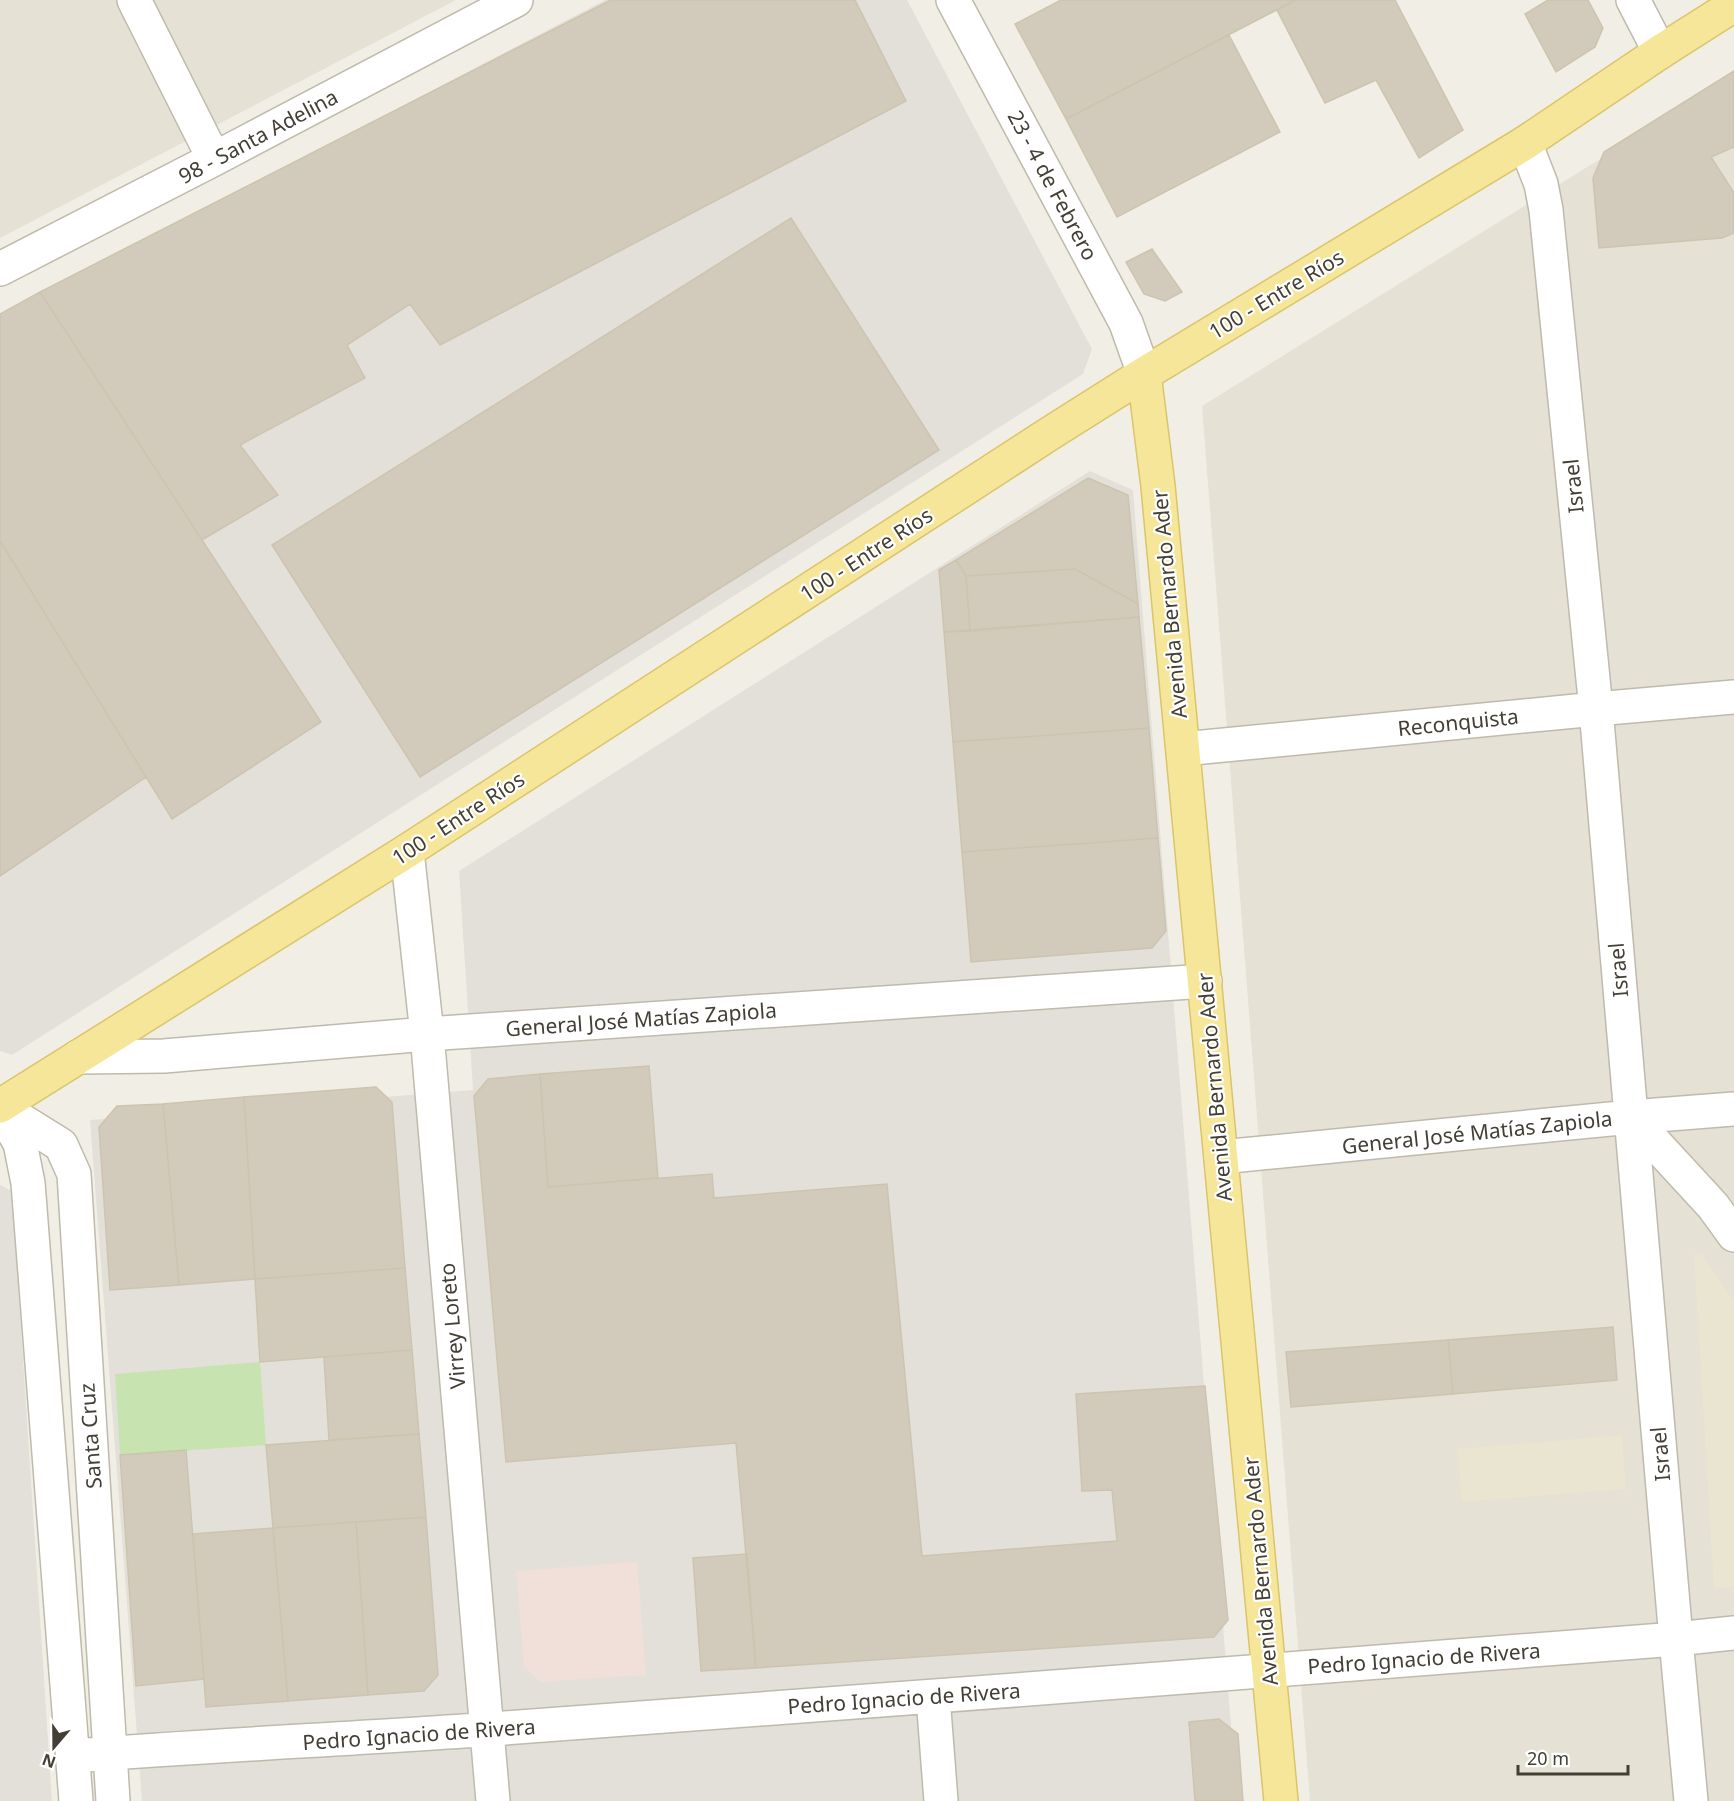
<svg xmlns="http://www.w3.org/2000/svg" width="1734" height="1801" viewBox="0 0 1734 1801" font-family="'Noto Sans',sans-serif">
<style>
.residential{fill:#e5e1d4}
.industrial{fill:#e3e0da}
.education{fill:#e9e5d0}
.medical{fill:#f1dfd9}
.green{fill:#c7e3b0}
.building{fill:#d2cbbb;stroke:#ccc4af;stroke-width:1.5}
.lines{fill:none;stroke-linecap:round;stroke-linejoin:round}
.minor-casing{stroke:#bfbaab;stroke-width:36}
.major-casing{stroke:#dac56a;stroke-width:36}
.minor{stroke:#fff;stroke-width:33}
.major{stroke:#f6e699;stroke-width:33}
.labels{text-anchor:middle;dominant-baseline:central;stroke-width:4.5;stroke-linejoin:round;paint-order:stroke}
.street-label{font-size:21px;fill:#433f35;stroke:#fff}
</style>
<rect width="100%" height="100%" fill="#f1efe5"/>
<path class="residential" d="M0,0h456l-456,238z
M1734,76v1725h-424l-108,-1395z"/>
<path class="industrial" d="M605,0h302l185,349 -9,25 -1071,681 -12,-4v-730l31,-20z
M1090,471l43,19 104,1311h-1095l-52,-681 383,-30 -14,-219z
M0,1185l12,6 40,610h-52z"/>
<path class="education" d="M1701,1254l33,47v286l-20,2 -20,-334z
M1622,1435l4,54 -164,13 -5,-53z"/>
<path class="medical" d="M637,1562l9,113 -106,7 -16,-15 -8,-96z"/>
<path class="green" d="M260,1362l6,83 -146,10 -5,-81z"/>
<path class="building" d="M611,0h244l51,101 -466,244 -30,-41 -63,41 18,33 -125,67 38,50 -76,45 -162,-248z
M1061,0h235l-230,119 -51,-95z
M1296,0h99l68,130 -44,28 -43,-78 -51,23 -48,-93z
M1548,0h40l15,28 -8,19 -39,25 -31,-58z
M1229,35l51,97 -163,85 -51,-98z
M1734,71v76l-23,10 23,36v40l-12,5 -123,10 -6,-70 11,-26z
M791,218l148,232 -519,327 -148,-232z
M1152,249l30,43 -17,9 -21,-7 -18,-32z
M40,292l281,430 -149,97 -172,-278v-227z
M1088,478l40,17 10,109 -63,-35 -109,7 -10,-16z
M0,541l146,236 -146,99z
M956,560l10,16 4,55 -26,1 -5,-62z
M1075,569l63,35 1,13 -169,14 -4,-55z
M1139,617l10,111 -196,14 -9,-110z
M1149,728l9,110 -196,14 -9,-110z
M1158,838l8,93 -14,17 -181,14 -9,-110z
M649,1066l9,112 -110,9 -8,-113z
M540,1074l8,113 164,-13 2,24 173,-14 35,372 195,-15 -5,-51 -30,1 -6,-97 129,-8 23,234 -14,17 -458,31 -20,-225 -230,19 -32,-366 14,-17z
M376,1087l16,15 13,166 -150,11 -11,-182z
M244,1097l11,182 -76,6 -16,-181z
M163,1104l16,181 -69,5 -11,-163 18,-21z
M405,1268l7,82 -152,12 -5,-83z
M1613,1327l4,53 -164,14 -5,-54z
M1448,1340l5,54 -162,13 -5,-55z
M412,1350l7,84 -90,6 -5,-83z
M419,1434l7,83 -153,11 -7,-83z
M186,1450l18,229 -68,7 -16,-231z
M426,1517l12,158 -14,16 -56,4 -12,-173z
M356,1522l12,173 -80,6 -15,-173z
M273,1528l15,173 -82,6 -13,-173z
M747,1554l9,114 -55,3 -8,-113z
M1219,1719l19,15 5,67h-48l-6,-79z"/>
<g class="lines">
<defs>
<path id="minor" d="M134,0l80,159
M953,0l173,323 18,51
M1633,0l27,52
M1525,143l16,41 5,26 50,499 80,930 15,162
M0,269l214,-110 302,-159
M1183,749l413,-40 138,-12
M407,851l20,183 66,767
M78,1057l86,-1 263,-22 778,-53
M0,1107l61,38 13,29 39,627
M0,1109l20,34 8,40 48,618
M1631,1117l82,89 21,29
M1221,1157l410,-40 103,-8
M933,1697l8,104
M73,1756c140,-11 280,-17 419,-27 395,-28 789,-60 1184,-90l58,-6"/>
<path id="major" d="M1144,374l14,112 123,1315
M0,1106l407,-255 642,-417 95,-60 381,-231 135,-91 74,-47"/>
</defs>
<use href="#minor" class="minor-casing"/>
<use href="#major" class="major-casing"/>
<use href="#minor" class="minor"/>
<use href="#major" class="major"/>
</g>
<g class="labels">
<g class="street-label">
<text transform="translate(258 136) rotate(-28)">98 - Santa Adelina</text>
<text transform="translate(1053 185) rotate(62)">23 - 4 de Febrero</text>
<text transform="translate(1276 294) rotate(-31)">100 - Entre Ríos</text>
<text transform="translate(1573 486) rotate(-96)">Israel</text>
<text transform="translate(866 554) rotate(-33)">100 - Entre Ríos</text>
<text transform="translate(1169 604) rotate(-95)">Avenida Bernardo Ader</text>
<text transform="translate(1458 722) rotate(-6)">Reconquista</text>
<text transform="translate(458 818) rotate(-33)">100 - Entre Ríos</text>
<text transform="translate(1618 970) rotate(-95)">Israel</text>
<text transform="translate(641 1019) rotate(-4)">General José Matías Zapiola</text>
<text transform="translate(1214 1087) rotate(-95)">Avenida Bernardo Ader</text>
<text transform="translate(1477 1132) rotate(-6)">General José Matías Zapiola</text>
<text transform="translate(452 1326) rotate(-95)">Virrey Loreto</text>
<text transform="translate(90 1436) rotate(-94)">Santa Cruz</text>
<text transform="translate(1660 1454) rotate(-95)">Israel</text>
<text transform="translate(1260 1571) rotate(-95)">Avenida Bernardo Ader</text>
<text transform="translate(1424 1658) rotate(-4)">Pedro Ignacio de Rivera</text>
<text transform="translate(904 1698) rotate(-4)">Pedro Ignacio de Rivera</text>
<text transform="translate(419 1734) rotate(-4)">Pedro Ignacio de Rivera</text>
</g>
</g>
<g transform="translate(54 1747) rotate(200)" stroke="#ffffff" stroke-width="4.5" paint-order="stroke">
<path d="M0-4.5L10 22L0 15L-10 22Z" fill="#433f35"/>
<text y="-9" font-size="16" font-weight="bold" text-anchor="middle" fill="#433f35">N</text>
</g>
<path d="M1518 1765v9h110v-9" fill="none" stroke="#433f35" stroke-width="3"/>
<text x="1527" y="1765" font-size="18" fill="#433f35" stroke="#ffffff" stroke-width="4.5" paint-order="stroke">20 m</text>
</svg>
